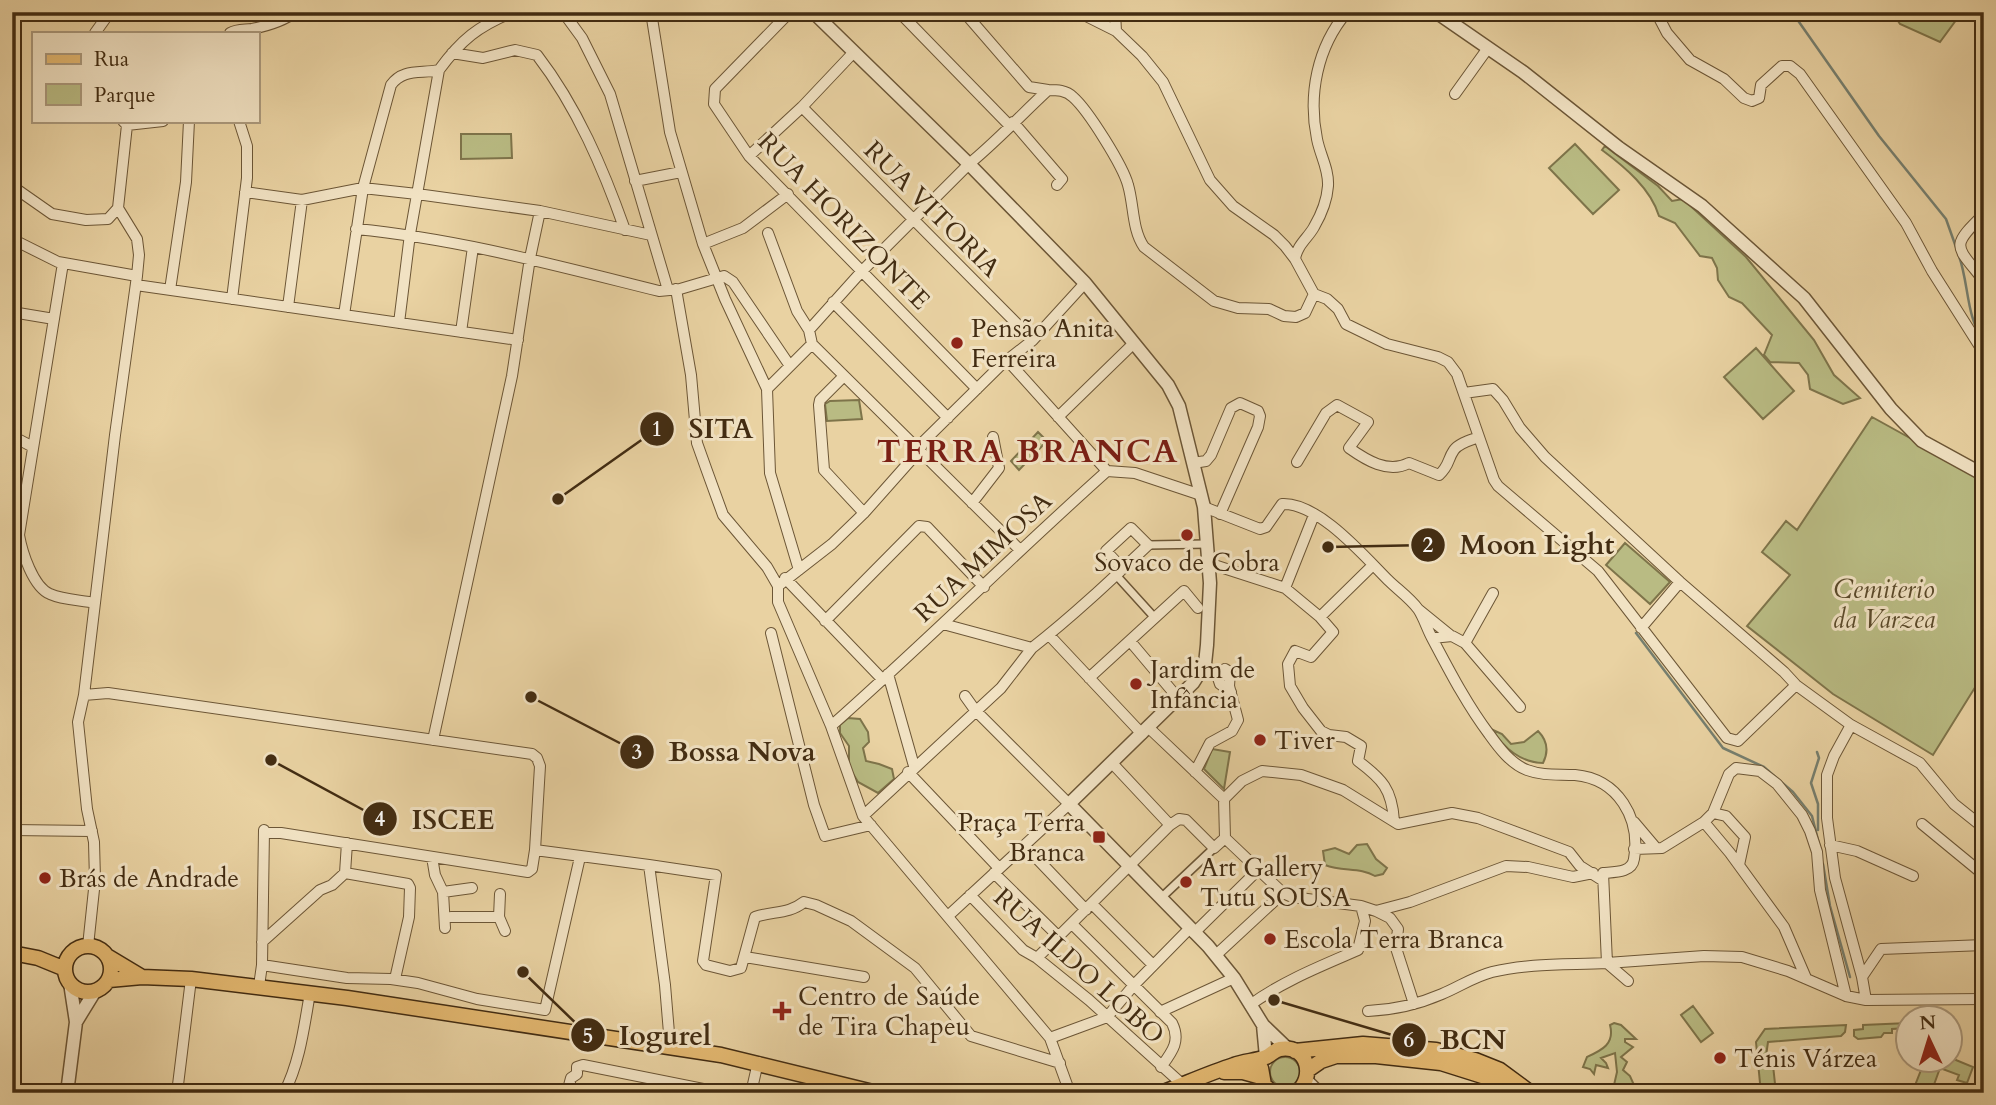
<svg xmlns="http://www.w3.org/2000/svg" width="1996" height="1105" viewBox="0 0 1996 1105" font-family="Cardo,serif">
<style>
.green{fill:#b9bb83;stroke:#7e744a;stroke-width:2}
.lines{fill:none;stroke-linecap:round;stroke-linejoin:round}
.stream{stroke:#767f6f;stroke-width:2.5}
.canal{stroke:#99b6ad;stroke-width:10}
.pedestrian-casing{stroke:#6c5636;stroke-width:10}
.minor-casing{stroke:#6c5636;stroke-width:12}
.tertiary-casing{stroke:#6c5636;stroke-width:15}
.primary-casing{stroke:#422c12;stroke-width:17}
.pedestrian{stroke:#f1e2c3;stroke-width:7}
.minor{stroke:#f1e2c3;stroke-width:10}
.tertiary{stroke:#f1e2c3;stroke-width:12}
.primary{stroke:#e4b971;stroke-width:14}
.poi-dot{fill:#8f2418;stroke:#f1e2c3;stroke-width:2.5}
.labels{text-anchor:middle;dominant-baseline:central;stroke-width:6;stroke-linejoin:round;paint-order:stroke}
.street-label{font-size:26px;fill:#422c12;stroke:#f1e2c3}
.poi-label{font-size:26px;fill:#422c12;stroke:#f1e2c3;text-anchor:start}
.park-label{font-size:26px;font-style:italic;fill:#5a4929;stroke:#f1e2c3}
.district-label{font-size:33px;font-weight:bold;letter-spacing:2px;fill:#7a1f14;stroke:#f1e2c3}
.leader{fill:none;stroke:#422c12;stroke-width:2.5}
.callout-dot{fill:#422c12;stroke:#f1e2c3;stroke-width:2.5}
.mark-label{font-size:21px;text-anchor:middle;font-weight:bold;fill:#fff}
.callout-label{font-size:28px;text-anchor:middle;font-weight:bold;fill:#422c12;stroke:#f1e2c3;stroke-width:6;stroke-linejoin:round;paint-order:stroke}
</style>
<rect width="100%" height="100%" fill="#e9d2a2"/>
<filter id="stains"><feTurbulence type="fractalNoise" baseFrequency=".00286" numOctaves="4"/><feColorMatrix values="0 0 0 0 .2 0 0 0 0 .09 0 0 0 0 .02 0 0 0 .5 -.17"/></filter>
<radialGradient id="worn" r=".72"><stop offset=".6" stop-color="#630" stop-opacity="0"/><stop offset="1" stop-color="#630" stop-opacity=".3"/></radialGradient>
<path class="green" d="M1892,12h70l-22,30 -40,-18z
M461,134h50l1,24 -51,1z
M1575,144l44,46 -26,24 -44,-46z
M1605,146l53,40 14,15 11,-2 63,58 68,83 20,35 26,23 -17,6 -33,-15 -2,-14 -9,-12 -29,-1 -6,-7 8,-20 -30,-32 -13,-6 -11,-17 -1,-12 -5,-10 -12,-2 -25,-33 -16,-7c-8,-27 -34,-49 -57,-66z
M1756,348l38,43 -31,28 -39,-42z
M859,400l3,19 -35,2 -2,-17 5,-3z
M1872,417l112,62v194l-51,82 -100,-61 -86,-68 43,-51 -28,-23 24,-31 11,9z
M1038,432l9,9 -28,29 -8,-9z
M1625,543l45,39 -20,22 -44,-39z
M848,718l12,1 8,13 1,10 -6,6 3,13 13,3 13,5 2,10 -16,14 -20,-11 -9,-15v-21l-9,-13v-8z
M1493,730l9,4 9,10 13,-2 14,-11c10,10 11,20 5,32 -21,0 -40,-15 -50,-33z
M1212,749l18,3 -6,37 -20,-20z
M1367,844l9,15 11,9 -4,6 -8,2c-15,-9 -33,-4 -50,-11l-2,-14 12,-3 14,6 8,-9z
M1693,1006l20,27 -12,9 -20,-27z
M1614,1023l7,2 15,14h-11v3l8,5 -12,10 6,5 -4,8 7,6 4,9 -3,7 -5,-6 -12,-1 3,-13 -2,-19 -14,5 5,5 2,5 -12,-3 -2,9 -4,-5 -7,-2 4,-10c15,-7 28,-13 23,-32z
M1908,1023v5l-16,1v4h-8l-3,4 -23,2 -4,-3v-6l9,-1v-4z
M1846,1025l-1,7 -4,4 -73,6 -2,14h6l4,37h-15l-5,-51 9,-13z
M1270 1072a15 15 0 1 1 30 0a15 15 0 1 1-30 0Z
M1951,1058l22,9 -6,16 -10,-3 2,-5 -19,-7 -9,25h-19l13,-33z"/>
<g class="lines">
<path class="stream" d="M1792,12l87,124 67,83 11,31
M1959,256c10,28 7,62 25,85
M1636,633l87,115 41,19 29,25 19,24 7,28
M1817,752l2,6 -8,25 7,21v26
M1823,864l7,42 20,71"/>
<path class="canal" d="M396,1093l33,-5 14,5"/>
<defs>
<path id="pedestrian" d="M1148,545l59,-1
M1116,575l39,43
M1161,898l53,-50"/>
<path id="minor" d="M563,12l19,26 28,56 58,196
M651,12l19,120 33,112 22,55 42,90 3,84 29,97
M790,12l-75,77 -1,15 35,52 228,233
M899,12l111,114
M964,12l65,75 19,3
M1078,12l38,19 26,25 21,26 47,98 23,26 41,29 11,11 10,13 19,35 13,5 11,10 8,15 41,20 51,13 10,5 9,12 37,106 4,6 100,85 129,167 11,3 58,-56
M1115,12l1,19
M1609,12l8,3 24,-3
M1656,12l11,21 23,27 34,19 20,19 8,3 7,-3 2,-13 21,-19h8l10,8 106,149 26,48 52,82
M95,33l15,-21
M230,33c7,-4 13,-3 22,-4 14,-3 32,-8 43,-17
M452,53l31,5 32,-8 22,5c40,52 66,113 88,175
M1455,94l33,-46
M802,107l231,233
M123,121l4,4 -9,83 19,31 2,16 -2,21
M1013,122l49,57 -5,6
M127,125l36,-4
M749,156l53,-49 52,-55
M635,181l46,-9
M12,186l40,28 34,6 22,-1 10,-11
M245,192l57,8 61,-12 54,6 123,17 111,24
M1984,214c-35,34 -28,31 0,67
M356,229c103,10 202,37 303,62l21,-2 44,-13 9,6 57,84
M768,233l29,78 12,19
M12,239l46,23 79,14 -22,159 -31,260 -6,27 9,87 7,33 1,38 -7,66
M703,244l40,-16 45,-34
M1295,259c2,-14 13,-21 19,-32 7,-12 13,-27 14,-41 1,-17 -8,-31 -11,-47 -9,-44 0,-92 30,-127
M63,263l-44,272c3,17 14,52 31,59 13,6 31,6 45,9
M136,285l382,55
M676,289l15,86 6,68 10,28 16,44 44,52 11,19
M170,290l16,-108 3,-61
M232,299l15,-121v-32l-8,-25
M833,302l115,116
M288,307l14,-107
M12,312l42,7
M344,315l19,-127 28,-103c12,-17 30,-11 48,-15
M399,323l11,-89 29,-164c22,-30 39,-44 74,-58
M461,332l12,-85
M812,344l207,205
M1008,361l99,110
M844,376l-24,24 -1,5 5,65 40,43
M767,389l45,-45 -3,-14 53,-59 107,-107c28,-23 53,-50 79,-74 9,0 18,0 25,7 15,13 50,69 55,88 6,20 4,45 16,62l70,54 24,7 31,1 15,7 12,1 9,-4 9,-19
M1464,393l29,-4 10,11 17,28 25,29 135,125 104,90 12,13 55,40
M1058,417l76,-74
M12,436l21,11
M1297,462l29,-49 11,-8 31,17 -19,26c17,12 39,26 60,15l30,12c11,-10 8,-15 15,-25 5,-7 17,-10 25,-13
M1193,463l13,-2 5,-6 20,-47 9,-5 18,8 2,5 -2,11 -38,87
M1107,471l28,2 66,22
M972,503l27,-35 -6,-31
M1204,507l56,22 6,-2 16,-23c36,-2 82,52 106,76 9,9 22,18 30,29 6,9 9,20 14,29 17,32 35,67 57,96 10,14 22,30 38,36 16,6 31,4 48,5 43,4 66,43 59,84 -2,14 -20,13 -31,14l4,90 97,-7 38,1 46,14 58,25 20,4
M1208,563l77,25 29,-73
M785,578l98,102
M1285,588l35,29 13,15 -22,25 -16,-6 -7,13 2,22 13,22 18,23 8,4 17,2 15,9 -3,15c24,18 34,28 36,60
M1419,610l32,26
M1320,617l53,-52
M825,621l94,-95 8,1 57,60
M943,624l89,24c41,-32 79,-68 116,-103l-17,-17 -25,23 17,18
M1641,628l39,-46
M771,633l43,172 11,31 46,-11
M1049,635l93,99
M1432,638l20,-2 13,7 55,64
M1130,641l48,57
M1465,643l28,-50
M888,674l26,92
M1089,678l95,-87 14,17
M84,695l24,-2 424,61 5,4 3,8 -5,84 114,15 16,120 5,60
M831,726c94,-83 183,-172 276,-255
M1149,728l75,71
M433,740l79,-364 18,-118 10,-47
M1112,763l58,62
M908,772l91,96
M1195,772l15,-29 22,-12 6,-11 -9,-34 1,-14 -5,-3 -7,9 2,6 11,8
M1713,813l16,-39 7,-6 24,3 17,13 25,31 8,16 7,21 3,38 26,106
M863,816l138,-128 31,-40
M1634,822l22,26
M1922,824l62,51
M1984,828l-30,-24 -34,-41 -69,-38 -17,31 -7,19v43l8,60 27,99 4,23 118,-1
M12,830l80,1
M264,833h17l247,39 4,-3 3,-19
M1830,845l27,6 56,25
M1025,846l61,64
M1634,849l28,-1 42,-26
M432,857l3,18 8,17 2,36
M649,865l67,10 -13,86 3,4 24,6 11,-3 14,-51c18,-6 34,-3 49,-15l12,3 35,16 64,47 56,68 89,27
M1739,865l6,-28 -19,-21 -13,-3 -9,9 26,31 54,74 22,51
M345,873l63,11 2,4 -1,29 -14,62
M994,873l65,64
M443,892l29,-4
M500,894l-1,23 6,14
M970,895l53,55 14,8 52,42 93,84
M1092,904l61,61
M1361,906l15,5 34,-9 96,-36 22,1 45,10 20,-4
M1376,911l14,7 8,11 -2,19 18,56
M948,916l121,-112 -94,-94 -10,-14
M451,917h48
M1072,924l100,99c9,18 0,29 -11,44
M1194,933l63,-62
M262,942l58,-52 12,-5 13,-12 2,-30
M1216,955l67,-62
M745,957l119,20
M1037,958l133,-133 9,-6 7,1 28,28 11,-10
M262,965l85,13 44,1 27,4 59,16 68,11 35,-153
M1862,977l19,-28 103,-4
M259,986l3,-21 2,-135
M1250,1005c33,-24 71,-39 108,-55l7,-29 -4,-15 -69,-9 -9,-4 -58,-55 -1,-39 18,-18 20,-10 39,4 42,15 55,34 54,-11 26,5 91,34 11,14 22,14
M1368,1011c25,-1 51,-7 74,-17 17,-7 31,-17 50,-22 37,-9 77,-7 115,-9l21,18
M1160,1012l74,-34
M1050,1038l57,-21 27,-32 56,-57
M177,1093l14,-114
M284,1093c16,-31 20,-66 26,-100
M567,1093l4,-15 6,-4v-7l6,-2 140,28
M751,1093l7,-31
M1070,1093l-20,-55 -187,-222 -32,-90 -53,-124v-16l54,-42 32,-31 55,-62 5,-10 77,-76 32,-25 52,-57"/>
<path id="tertiary" d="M813,12l156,152 116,119 83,102 11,21 25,101 6,76 -3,62 -2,19 -12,19 -124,121 139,142 26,32 29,47 25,24
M1436,12l87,60 96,76 83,58 102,92 87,111 31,32 62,34
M76,1022l19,-31
M1263,1025l3,32
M1307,1081l12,12
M67,1093l9,-71 -6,-39"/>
<path id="primary" d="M65 969a23 23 0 1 1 46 0a23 23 0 1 1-46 0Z
M12,953l26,5 27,11
M107,956l35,21
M109,980l33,-3 49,2 156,19 374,57 156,38
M1295,1051l68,-7 73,6 39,10 25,10 31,23
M1261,1068l3,17 9,8
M1308,1070l13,-9 15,-5h40l65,7 73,23
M1224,1072h19l18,5
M1161,1093c24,-9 48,-20 73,-28 10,-4 22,-4 32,-8 5,-2 8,-7 14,-8 28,-5 36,29 16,44"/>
</defs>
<use href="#pedestrian" class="pedestrian-casing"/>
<use href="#minor" class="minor-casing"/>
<use href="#tertiary" class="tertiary-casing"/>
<use href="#primary" class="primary-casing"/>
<use href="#pedestrian" class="pedestrian"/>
<use href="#minor" class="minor"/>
<use href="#tertiary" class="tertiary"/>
<use href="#primary" class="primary"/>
</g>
<g class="poi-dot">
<circle cx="957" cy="343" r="7"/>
<circle cx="1187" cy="535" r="7"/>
<circle cx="1136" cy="684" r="7"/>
<circle cx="1260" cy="740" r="7"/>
<rect x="1092" y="830" width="14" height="14" rx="3.5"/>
<circle cx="45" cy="878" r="7"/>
<circle cx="1186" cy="882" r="7"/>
<circle cx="1270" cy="939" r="7"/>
<path d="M778.5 1000.5h7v7h7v7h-7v7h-7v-7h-7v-7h7z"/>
<circle cx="1720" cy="1058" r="7"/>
</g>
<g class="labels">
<g class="street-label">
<text transform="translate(932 209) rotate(45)">RUA VITORIA</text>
<text transform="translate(844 221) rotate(46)">RUA HORIZONTE</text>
<text transform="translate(983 557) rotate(-43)">RUA MIMOSA</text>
<text transform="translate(1079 966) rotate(42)">RUA ILDO LOBO</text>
</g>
<g class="poi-label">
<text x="971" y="328">Pensão Anita<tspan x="971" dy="30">Ferreira</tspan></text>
<text x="1187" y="562" text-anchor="middle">Sovaco de Cobra</text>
<text x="1150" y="669">Jardim de<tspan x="1150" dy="30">Infância</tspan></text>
<text x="1274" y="740">Tiver</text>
<text x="1085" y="822" text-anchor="end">Praça Terra<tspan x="1085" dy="30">Branca</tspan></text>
<text x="1200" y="867">Art Gallery<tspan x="1200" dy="30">Tutu SOUSA</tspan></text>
<text x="59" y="878">Brás de Andrade</text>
<text x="1284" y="939">Escola Terra Branca</text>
<text x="798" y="996">Centro de Saúde<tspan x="798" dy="30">de Tira Chapeu</tspan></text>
<text x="1734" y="1058">Ténis Várzea</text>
</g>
<g class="park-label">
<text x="1884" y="589">Cemiterio<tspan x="1884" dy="30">da Varzea</tspan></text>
</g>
<g class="district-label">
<text x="1028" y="451">TERRA BRANCA</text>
</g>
</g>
<path class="leader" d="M558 499L657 429M1328 547L1428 545M531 697L637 752M271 760L380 819M523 972L588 1035M1274 1000L1409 1040"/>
<g class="callout-dot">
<circle cx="558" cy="499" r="7"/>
<circle cx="1328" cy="547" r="7"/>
<circle cx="531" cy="697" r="7"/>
<circle cx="271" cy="760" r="7"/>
<circle cx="523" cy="972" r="7"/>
<circle cx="1274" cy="1000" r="7"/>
<circle cx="657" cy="429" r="18"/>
<circle cx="1428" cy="545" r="18"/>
<circle cx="637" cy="752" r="18"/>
<circle cx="380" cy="819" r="18"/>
<circle cx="588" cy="1035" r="18"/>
<circle cx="1409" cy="1040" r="18"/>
</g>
<g class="mark-label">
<text x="657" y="436">1</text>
<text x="1428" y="552">2</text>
<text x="637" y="759">3</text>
<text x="380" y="826">4</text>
<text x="588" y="1043">5</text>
<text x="1409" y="1047">6</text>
</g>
<g class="callout-label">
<text x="721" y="438">SITA</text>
<text x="1537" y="554">Moon Light</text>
<text x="742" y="761">Bossa Nova</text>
<text x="453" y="829">ISCEE</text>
<text x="665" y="1045">Iogurel</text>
<text x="1473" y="1049">BCN</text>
</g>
<rect width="1996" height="1105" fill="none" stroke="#e9d2a2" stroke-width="42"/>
<rect x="14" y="14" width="1968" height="1077" fill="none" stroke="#422c12" stroke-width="3.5"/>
<rect x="21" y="21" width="1954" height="1063" fill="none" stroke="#422c12" stroke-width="2"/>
<rect x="32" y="32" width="228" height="91" fill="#f1e2c3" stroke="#ab997c" stroke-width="2"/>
<rect x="46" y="54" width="35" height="10" fill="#e4b971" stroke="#ab997c" stroke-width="2"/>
<text x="94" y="66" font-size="21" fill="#422c12">Rua</text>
<rect x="46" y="84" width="35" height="21" fill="#b9bb83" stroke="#ab997c" stroke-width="2"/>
<text x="94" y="102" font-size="21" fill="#422c12">Parque</text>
<g transform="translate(1929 1039) rotate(356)"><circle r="33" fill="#f1e2c3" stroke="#ab997c" stroke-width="2"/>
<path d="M0-5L12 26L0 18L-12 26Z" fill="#8f2418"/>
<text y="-10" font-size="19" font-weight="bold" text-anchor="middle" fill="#422c12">N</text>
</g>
<rect width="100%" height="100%" filter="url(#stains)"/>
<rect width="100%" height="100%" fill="url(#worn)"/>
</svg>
